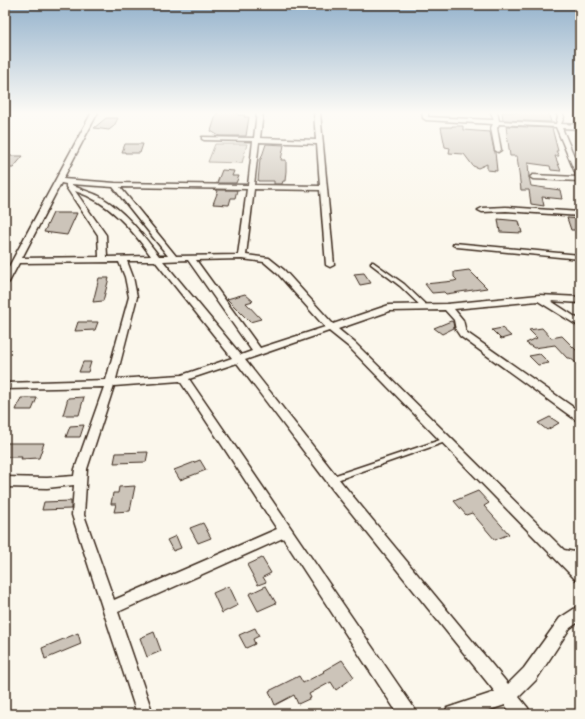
<svg xmlns="http://www.w3.org/2000/svg" width="585" height="719" viewBox="0 0 585 719" font-family="Mali,sans-serif">
<style>
.green{fill:#dfd9ce;stroke:#8d8276}
.building{fill:#ccc4b9;stroke:#3b2a1e}
.lines{fill:none;stroke-linecap:round;stroke-linejoin:round}
.lane-casing{stroke:#3b2a1e;stroke-width:3}
.street-casing{stroke:#3b2a1e;stroke-width:3}
.lane{fill:#fbf7ec;fill-rule:evenodd}
.street{fill:#fbf7ec;fill-rule:evenodd}
</style>
<rect width="100%" height="100%" fill="#fbf7ec"/>
<filter id="ink" filterUnits="userSpaceOnUse"><feTurbulence type="fractalNoise" baseFrequency=".025" numOctaves="2"/><feDisplacementMap in="SourceGraphic" scale="8" xChannelSelector="R" yChannelSelector="G"/><feConvolveMatrix kernelMatrix="1 2 1 2 8 2 1 2 1" color-interpolation-filters="sRGB"/></filter>
<g filter="url(#ink)">
<path class="green" d="M215,144h32l-5,19 -34,-1z"/>
<path class="building" d="M217,112h21v3h7l-1,2h5l-3,19h-27l-8,-5z
M502,112h46l3,10 -48,-2z
M106,118h12l-4,8 -5,4 -15,-2z
M452,126h11v4l27,2 4,18 1,2 2,19 -10,-1v-6l-9,4 -5,-2 -9,-12 -15,-1 1,-5 -5,-1 -4,-20h11z
M506,126l46,2 6,23h-2l3,5h-4l6,15 -10,-1 -1,-4 -22,-3 1,14 2,9 29,4 2,9 -20,-2 2,9 -13,-2 -2,-14h-8l-4,-34h-7z
M125,144h18l-3,9h-15v-1h-3z
M266,144l18,1 -3,15h5v11l-1,10h-2l-1,3h-8v-3h-16l2,-22h1z
M8,156h15l-10,12h-8v-8z
M222,170l12,1 -2,5h7l-3,7h-19z
M215,190h22l-2,8h-4l-2,7 -16,-1 5,-13z
M53,213h24l-10,22 -23,-3z
M567,218l13,1v11h-9z
M498,219l21,2 3,12 -22,-1z
M469,270l18,18 -41,6 -2,-2 -12,1 -7,-9 29,-3 3,-1 -3,-3v-5z
M364,273l7,10 -11,2 -6,-11z
M99,278h10l-6,23 -10,1z
M245,294l8,7 -7,2 15,16 -11,3 -23,-23z
M451,321l2,1 1,6 -12,6 -8,-6z
M78,322h20l-3,8 -20,1z
M502,328l9,8 -10,3 -9,-9z
M542,328l9,10 11,-2 18,18v12l-10,-8h-3l-12,-13 -21,3 -8,-5 11,-5 -8,-8z
M540,354l9,9 -11,2 -9,-9z
M83,362h8l-3,10h-9z
M84,397l-5,18h-16l5,-17z
M21,398h16l-5,12h-16z
M550,417l9,6 -12,7 -9,-7z
M84,425l-4,12h-14l4,-11z
M6,443h38l-5,15 -18,1 1,-2h-17z
M148,452l-2,10 -32,1 2,-10z
M200,460l6,10 -26,10 -6,-10z
M135,486l-5,25 -16,1 2,-8h-5l2,-11h5l1,-6z
M478,491l11,12 -5,3 25,28 -14,6 -23,-27 -6,2 -12,-14z
M71,501v8l-29,1 2,-8z
M203,523l8,15 -13,5 -8,-15z
M176,536l5,12 -8,3 -6,-11z
M262,558l9,15 -8,4 3,5 -8,3 -11,-20z
M229,586l9,19 -16,8 -9,-20z
M266,586l10,17 -18,8 -9,-17z
M255,628l4,8 -6,3 2,5 -9,4 -7,-13z
M154,632l7,19 -14,6 -7,-19z
M78,633l3,11 -36,15 -3,-11z
M342,660l12,17 -18,13 -5,-8 -22,12 2,4 -13,6 -4,-9 -19,10 -6,-14 30,-15 4,7 21,-11 -1,-1z"/>
<g class="lines">
<defs>
<path id="lane" d="M371,262h2l31,22 24,23v2h-4l-24,-23 -29,-22z
M446,438l2,1 1,1 -1,1 -114,40h-4l-1,-2 1,-2z"/>
<path id="street" d="M92,112h6l-35,67 52,4 133,2 5,-44 -49,-1 -2,-1v-2l52,1 3,-26h6l-3,26 56,2 -2,-28h6l14,153 -4,2 -4,-2 -6,-75 -66,-1 -8,66 23,3 15,12 49,54 56,-19 58,-1 92,-9 41,2v6l-29,-2 29,19v7l-42,-26 -84,8 9,11 3,12 114,80v9l-4,-1 -116,-84 -4,-6 -2,-10 -9,-10 -55,1 -52,18 17,14 209,207 16,3v28l-5,-2 -226,-232 -20,-16 -84,29 97,123 166,201 16,-16 36,-50 20,-13v16l-10,7 -34,52 -17,17 9,11 2,6h-18l-7,-9 -27,9h-33l2,-6 48,-16 -162,-202 -96,-127 -48,16 225,329 2,6h-18l-115,-176 -165,74 35,102h-16l-65,-199 2,-30 -27,3 -42,-1v-10l42,1 27,-2 1,-7 29,-82 -99,2v-6l101,-3 23,-83 -4,-20 -6,-15 -100,1 -10,19 -4,3v-11zM259,142l58,2 3,42 -66,-1zM61,183l5,1v3l32,48 1,22 -77,1zM71,184l42,3 55,69h-9c-17,-22 -33,-44 -58,-59 -7,-4 -26,-9 -30,-13zM120,187l127,2 -9,66 -62,1zM75,191c34,11 56,37 76,65l-44,1 -1,-22zM242,259l22,3 14,12 47,53 -65,21 -64,-88zM188,260l64,91 -11,4 -78,-94zM127,261h28l77,97 -50,17 -66,4 21,-82 -4,-20zM180,381l97,148 -163,71 -30,-85 3,-46 27,-83z
M422,112h6v5l66,3 -3,-8h6l2,9 57,3 2,-7 -2,-5h6l2,5 -3,7 19,1v4l-18,-1 18,42v11l-47,-2 -3,-2 3,-2 44,2 -21,-50 -57,-3 -2,4 4,22 -3,2 -3,-2 -4,-22 2,-4 -67,-4 -3,-2z
M506,207l74,5v4l-74,-5 -24,1 -4,-2 4,-2z
M454,243l126,12v4l-123,-12 -4,-2z"/>
</defs>
<use href="#lane" class="lane-casing"/>
<use href="#street" class="street-casing"/>
<use href="#lane" class="lane"/>
<use href="#street" class="street"/>
</g>
</g>
<linearGradient id="sky" x2="0" y2="1"><stop stop-color="#94b2cc"/><stop offset="0.53" stop-color="#fdfbf6"/><stop offset="1" stop-color="#fdfbf6" stop-opacity="0"/></linearGradient>
<rect width="585" height="213" fill="url(#sky)"/>
<rect width="585" height="719" fill="none" stroke="#fbf7ec" stroke-width="20"/>
<rect x="10" y="10" width="565" height="699" fill="none" stroke="#3b2a1e" stroke-width="1.5" filter="url(#ink)"/>
</svg>
